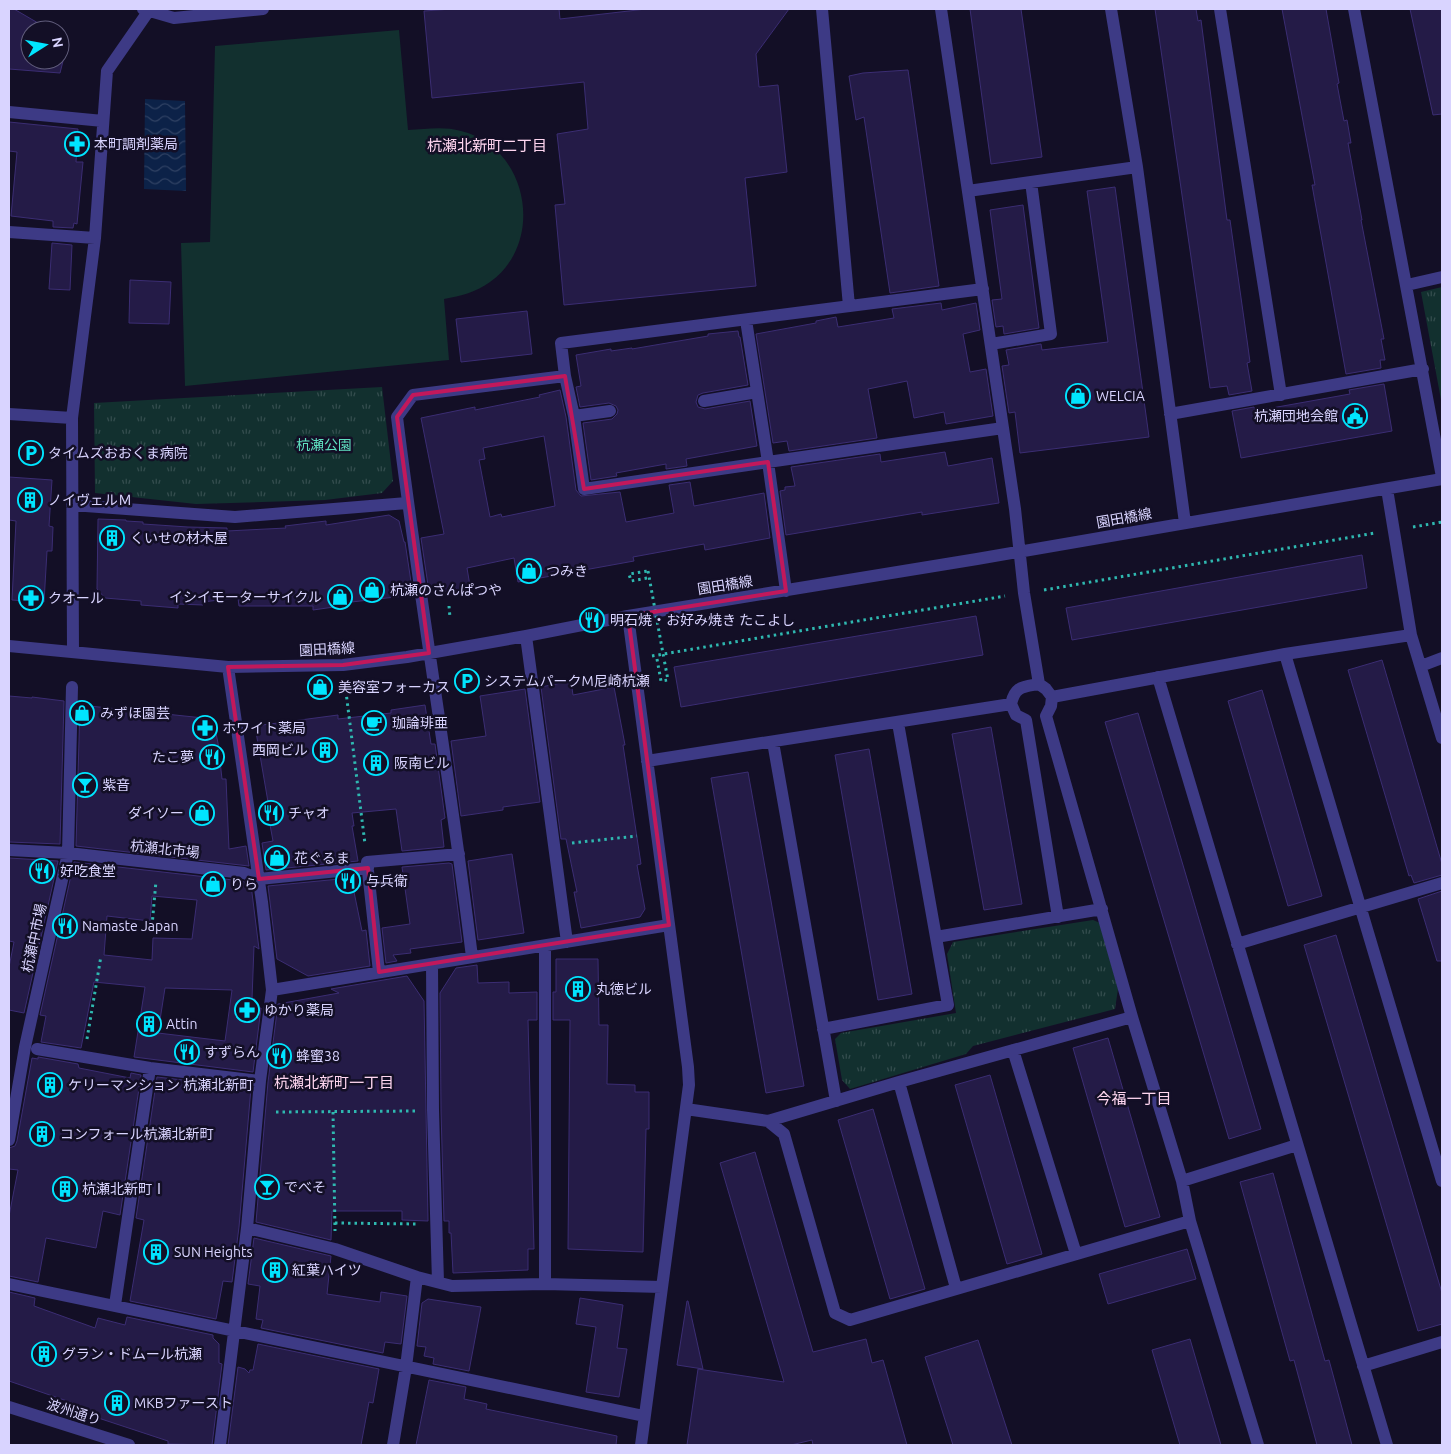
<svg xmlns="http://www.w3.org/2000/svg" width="1451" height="1454" viewBox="0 0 1451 1454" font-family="Ubuntu,'Noto Sans JP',sans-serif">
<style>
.park{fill:url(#park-tufts)}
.pitch{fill:#12302f}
.water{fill:url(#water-waves)}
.building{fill:#241b47;stroke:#3b2d73;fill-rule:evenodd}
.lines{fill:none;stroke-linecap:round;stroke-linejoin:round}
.path{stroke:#2fb8b0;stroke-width:3;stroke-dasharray:2.5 4;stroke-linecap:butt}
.minor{stroke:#3d3a85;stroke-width:12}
.path-bridge{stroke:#2fb8b0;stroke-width:3;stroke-dasharray:2.5 4;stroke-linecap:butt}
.marked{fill:none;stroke:#c2185b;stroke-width:4;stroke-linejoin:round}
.labels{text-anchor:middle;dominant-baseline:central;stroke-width:5;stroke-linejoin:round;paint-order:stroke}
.poi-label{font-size:14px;fill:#d9d4ff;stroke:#130f26;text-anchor:start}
.park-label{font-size:14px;fill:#5fe0c0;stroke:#130f26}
.street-label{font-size:14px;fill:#d9d4ff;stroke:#130f26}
.neighbourhood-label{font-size:15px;fill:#ffd6f0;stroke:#130f26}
</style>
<defs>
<pattern id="park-tufts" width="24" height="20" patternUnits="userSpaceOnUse" patternTransform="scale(1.25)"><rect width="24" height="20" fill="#12302f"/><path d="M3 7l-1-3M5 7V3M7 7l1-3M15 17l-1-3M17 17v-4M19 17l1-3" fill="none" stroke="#344d4e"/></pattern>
<pattern id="water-waves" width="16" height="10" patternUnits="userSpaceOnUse" patternTransform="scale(1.25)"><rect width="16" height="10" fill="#0c2248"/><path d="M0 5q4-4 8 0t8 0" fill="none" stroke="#2f4163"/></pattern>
</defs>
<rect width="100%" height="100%" fill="#130f26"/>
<path class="park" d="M1442,287v118l-21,-113z
M382,387l11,94 -11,12 -57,7 -129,4 -101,-11 -1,-90z
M1093,920l7,3 18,66 -3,20 -142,37 -7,8 -116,35 -8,-9 -7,-41 6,-6 115,-20 -9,-59 6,-12z"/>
<path class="pitch" d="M399,30l9,100c18,-1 36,-4 53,1 67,16 85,111 29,151 -14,10 -29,14 -46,17l5,61 -264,26 -4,-143 29,-1 5,-196z"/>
<path class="water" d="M145,99l40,2 1,90 -42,-2z"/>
<path class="building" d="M9,9h5l36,21h-20v30h30v-24l8,5 -8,32 -51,-4z
M452,9h107l1,10 86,-10h143l-33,45 3,33 19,-2 9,87 -42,6 11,108 -192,19 -9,-100 10,-1 -8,-70 31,-5 -4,-47 -152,16 -8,-87z
M970,9h51l21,148 -51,7z
M1155,9h41l2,12 3,-1 26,200h3l17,120 3,22 -3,1 5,28 -23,4 -2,-9 -17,2z
M1282,9h44l13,74 -2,1 7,37 3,-1 4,23h-3l14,77h-1l23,119h-3l4,21h-5l1,8 -35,6 -34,-189h3z
M1410,9h32v105l-9,1z
M908,70l31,216 -49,7 -26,-176 -8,3 -7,-44 14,-3z
M9,122l69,7 -2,33h7l-6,62 -3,-1 -1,5 -20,-1v-6l-42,-5 6,-64 -8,-1z
M1115,187l34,250 -129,16 -5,-41 -6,1 -7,-47 7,-1 -3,-15 35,-6 1,6 66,-8 -21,-151z
M1023,205l16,123 -35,6 -1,-8 -7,1 -4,-27 10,-1 -12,-89z
M52,243l20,2 -2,45 -21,-1z
M130,280l41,2 -2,42 -40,-1z
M941,303l1,7 34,-7 4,27 -17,4 7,38 16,-3 7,47 -47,8 -2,-12 -30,6 -7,-37 -39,8 9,49 -88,13 -2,-10 -14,2 -17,-109 60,-11v-2l20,-4 2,10 56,-9 -2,-9z
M527,311l5,43 -71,8 -5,-43z
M738,331l1,6h1l8,48 -45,8 -5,2 -2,7 2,5 7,2 45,-8 7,45 -71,13 1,7 -21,3v-5l-50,9 1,3 -26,4 -8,-57 29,-4 5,-5 1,-4 -2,-4 -7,-3 -29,4 -4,-20 5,-1 -5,-31 35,-6v2l21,-3v1l76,-13v-2z
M1384,384l8,47 -151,27 -9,-47 22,-4 1,4 95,-17 -1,-4z
M560,390l6,27 10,73 5,6 39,-4 6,30 48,-9 -5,-28 21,-3 4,24 70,-13 6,45 -65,12 -1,-6 -71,13 1,4 -116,21 -4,-24 -47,10 3,18 -32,7 -1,-2 -8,1 -8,-54 23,-4 -23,-116 54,-11v3l65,-13 -1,-2zM544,436l11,70 -53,11 -1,-3 -11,3 -11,-57 6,-1 -2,-11z
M945,452l3,14 44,-8 7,45 -77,12v-3l-136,23 -6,-44 5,-1v-3l10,-1 -4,-19 89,-13 1,8z
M9,477l43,3 -3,46 4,1 -1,24h-5l-3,51 -32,-2 4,-79 -7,-1z
M389,515l10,6 5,21h1l8,53 -79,9v3l-21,3v-4h-74l-1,-8 -36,4 1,3 -25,-1v4l-37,-3v-4l-36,-3 -8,-9 1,-70 28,1v1l17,1v2l45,3 39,1v3l59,-3 -1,-2 41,-5v4z
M1362,555l5,33 -295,52 -6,-32z
M976,616l7,39 -302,52 -7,-40z
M1382,660l60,204v11l-28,8 -3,-8 -2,1 -61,-206z
M571,681l2,14 41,-8 11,58h-2l18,119 -4,1 8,44 -5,8 -59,11 -7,-36h3l-11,-53h-5l-20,-152z
M525,689l15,113 -37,5v3l-42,6 -10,-75 35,-5 -6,-40z
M1262,690l60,206 -34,10 -60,-205z
M9,696l23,2v-1l32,4 -4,143 -51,-2z
M80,705l133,14 5,24 4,36h4l3,70 17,-3 3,20 -173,-20z
M425,705l6,39h4l10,74 -4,2 3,27 -42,4 -6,-42 -44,4 2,13h-2l6,35 -92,9 -4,-27 11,-2 -7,-38 2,-1 -13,-76 83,-11v4l53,-6v-3z
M1138,713l123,416 -32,10 -124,-417z
M991,727l31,177 -38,6 -32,-176z
M869,749l43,245 -34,6 -43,-245z
M748,772l56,314 -38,7 -55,-315z
M512,854l12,79 -46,7 -10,-79z
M9,858l49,3 -34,152 -15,-3v-43l5,-25 -5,-1z
M74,862l168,19 9,4 8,64 -5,-3 -2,53h3l-2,10 8,-1 -8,64 -119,-15 11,-70 -51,-5 -13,66 -40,-6 5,-26 -6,-1zM152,896l45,4 -5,39 -39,-1 -1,22 -48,-5 3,-39 43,5zM165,988l67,2 -7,51 -67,-8z
M449,863l3,1 10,78 -52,7 1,4 -18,2 4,6 -11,2 -4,-35 28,-4 -8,-57z
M360,877l1,9 -8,1 9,44 4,-1 4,36 -62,10 -31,-17 -9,-73z
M1442,891v70h-5l-19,-62z
M1336,935l106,358v31l-24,7 -114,-386z
M556,959h42l1,66h9l-1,59 28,1v7h14v37h-3l-3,123 -75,-3 2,-229h-17v-28h3z
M477,965l1,18 31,-1v11l28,-1v28h-9l6,229h-6v21l-75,3 -2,-40h-2v-12h-5l-3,-111 -1,-117 16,-25z
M407,976l17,25 4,220 -26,-1v-9h-70l-1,29 -75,-18 12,-140 10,-78 61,-11 -8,-4z
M1108,1038l52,179 -35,10 -52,-179z
M38,1057l40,7 1,4 51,10 1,-5 10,2 -21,140 -17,-4 -7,37 -50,-10 -8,44 -29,-6v-60l9,-46 -9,-1v-21l6,-2 2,-5 15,-83 6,1z
M990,1075l52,179 -35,10 -52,-179z
M157,1077l94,11 -12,139 -7,55 -9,-1 -7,38 -86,-18 14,-81 -8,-2z
M873,1109l52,180 -35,10 -52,-179z
M755,1152l58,200 53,-13 6,24 11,-3 24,85h-94l-1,-5 -21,5h-104l11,-76 86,13 -64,-219z
M1273,1173l52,188 4,-1 23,85h-35l-23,-85 -4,1 -50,-179z
M254,1238l77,18 -4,38 53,8 1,-10 26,4 -6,48 -16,-2 -2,11 -122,-25 2,-8 -7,-1 4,-33 -12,-2z
M1187,1249l9,30 -88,25 -9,-30z
M9,1292l26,6 -1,8 61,22 3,-10 27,7 2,-8 86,18v3l6,6v19l3,1 -10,81 -44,-1v-3l-97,-32 2,-6 -64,-22z
M580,1298l43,7 -6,43 10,1 -8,48 -33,-5 10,-65 -20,-3z
M428,1299l53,8 -12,64 -36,-7 1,-6 -10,-2 2,-9 -9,-1 5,-43z
M687,1301h1l15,68 -26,-4z
M1190,1339l31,106h-41l-28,-95z
M978,1340l34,105h-59l-28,-88z
M258,1344l121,25 -6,34 -4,-1 -8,43h-133l10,-78 7,2 4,4 1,-3h3z
M429,1380l37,7 -2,12 23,5 -1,5 131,27 -1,9h-200z"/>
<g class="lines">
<path class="path" d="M1413,527l29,-5
M647,578l-16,3 -2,-7 19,-3
M1044,590l331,-57
M449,606l1,12
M652,656l353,-60
M657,659l4,22 7,-1 -4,-21
M461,677l1,5
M345,684l20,160
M572,843l65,-7
M152,926l4,-45
M87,1039l14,-83
M276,1112l139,-1
M333,1112l2,119
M335,1223l82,1"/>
<path class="minor" d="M143,9l31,9 89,-9
M822,9l27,297
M941,9l62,419 12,81 9,84 15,91 7,5 6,8 -1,9 -5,10 86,301 50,164 8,40 68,224
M1111,9l26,158
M1220,9l61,386
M1354,9l88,468
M9,112l94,9
M968,191l169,-24 48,356
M9,232l86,6
M1407,285l35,-8
M746,320l22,142 -184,27 -10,-73 -9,-40 -4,-33 422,-54
M991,344l60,-10 -20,-152
M704,401l53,-9
M9,414l63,4
M1170,414l253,-45
M574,416l36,-5
M1387,489l24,146 31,103
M72,505l163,12 172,-14
M786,591l-18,-129 235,-34
M628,616l60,451 1,18 -48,360
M526,636l41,306
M9,646l219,21 115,-2 64,-8 119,-21 102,-20 349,-57 465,-80
M73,651l-1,-233 23,-180 12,-167 43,-62
M1285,654l157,527
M1421,666l21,-8
M1158,677l229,768
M1052,697l233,-43 126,-19
M1011,704l5,11 10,5 32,197
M773,742l63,359
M647,761l364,-57c4,-18 12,-17 28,-20
M9,850l59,3 176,20 15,6 109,-11
M936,937l166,-28
M1237,944l205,-61
M545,946v338
M472,957c-22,-180 -53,-360 -75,-540l16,-22 152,-19
M432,964l1,146 5,172
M379,972l-12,-110 92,-8
M272,990l397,-65
M823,1029l125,-24 -50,-282
M37,1049l113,19 110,13
M1013,1050l63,204
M899,1082l57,206
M686,1109l82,12 16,13 51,179 15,7 340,-99
M768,1121l131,-39 233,-65
M9,1140l16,-93 43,-194 4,-166
M1182,1181l115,-36
M247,1228l88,21 82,28 35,9 93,-2 117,3
M9,1284l635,132
M115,1305l35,-237
M1363,1366l79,-24
M9,1407l120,38
M220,1445l27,-217 13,-147 12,-91 -10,-88 -34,-235
M393,1445l13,-78 11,-90"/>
<path class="path-bridge" d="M648,571l16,88"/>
</g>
<path class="marked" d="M565,376l19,113 184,-27 18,129 -158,25 41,309 -290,47 -11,-104 -109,11 -31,-212 115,-2 86,-12 -32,-236 16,-22z"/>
<defs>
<symbol id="pharmacy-ring" viewBox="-11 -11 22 22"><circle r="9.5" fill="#130f26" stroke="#00e5ff" stroke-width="1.5"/><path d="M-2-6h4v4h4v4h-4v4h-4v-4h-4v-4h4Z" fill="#00e5ff"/></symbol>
<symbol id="shop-ring" viewBox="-11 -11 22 22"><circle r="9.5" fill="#130f26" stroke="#00e5ff" stroke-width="1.5"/><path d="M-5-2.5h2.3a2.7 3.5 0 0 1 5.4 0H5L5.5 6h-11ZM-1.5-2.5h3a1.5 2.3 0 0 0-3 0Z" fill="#00e5ff"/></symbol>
<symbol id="civic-ring" viewBox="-11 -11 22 22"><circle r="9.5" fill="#130f26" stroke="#00e5ff" stroke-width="1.5"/><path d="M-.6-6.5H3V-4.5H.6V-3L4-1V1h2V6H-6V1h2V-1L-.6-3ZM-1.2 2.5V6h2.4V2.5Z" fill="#00e5ff"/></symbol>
<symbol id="parking-ring" viewBox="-11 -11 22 22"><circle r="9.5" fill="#130f26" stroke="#00e5ff" stroke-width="1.5"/><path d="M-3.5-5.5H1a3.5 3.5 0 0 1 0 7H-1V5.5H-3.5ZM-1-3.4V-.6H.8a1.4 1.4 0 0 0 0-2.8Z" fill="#00e5ff"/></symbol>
<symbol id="building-ring" viewBox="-11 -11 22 22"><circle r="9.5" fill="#130f26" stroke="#00e5ff" stroke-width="1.5"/><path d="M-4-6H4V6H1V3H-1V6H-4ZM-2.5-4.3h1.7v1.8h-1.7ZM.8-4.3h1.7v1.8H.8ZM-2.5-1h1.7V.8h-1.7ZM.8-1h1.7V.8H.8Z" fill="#00e5ff"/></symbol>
<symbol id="restaurant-ring" viewBox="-11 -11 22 22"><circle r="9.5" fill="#130f26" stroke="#00e5ff" stroke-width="1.5"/><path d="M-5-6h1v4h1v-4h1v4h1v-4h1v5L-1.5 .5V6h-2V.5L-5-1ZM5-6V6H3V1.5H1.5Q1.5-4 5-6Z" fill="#00e5ff"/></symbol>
<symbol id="cafe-ring" viewBox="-11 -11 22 22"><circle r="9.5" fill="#130f26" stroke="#00e5ff" stroke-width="1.5"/><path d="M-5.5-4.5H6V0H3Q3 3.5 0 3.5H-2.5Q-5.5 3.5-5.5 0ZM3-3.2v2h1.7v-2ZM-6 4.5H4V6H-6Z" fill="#00e5ff"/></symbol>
<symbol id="bar-ring" viewBox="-11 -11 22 22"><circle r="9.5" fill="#130f26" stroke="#00e5ff" stroke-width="1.5"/><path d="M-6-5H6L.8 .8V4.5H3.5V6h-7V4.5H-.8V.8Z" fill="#00e5ff"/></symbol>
</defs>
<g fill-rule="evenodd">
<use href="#pharmacy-ring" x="63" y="130" width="28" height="28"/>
<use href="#shop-ring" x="1064" y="382" width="28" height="28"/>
<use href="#civic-ring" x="1341" y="402" width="28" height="28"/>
<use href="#parking-ring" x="17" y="439" width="28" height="28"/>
<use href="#building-ring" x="16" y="486" width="28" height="28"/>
<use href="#building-ring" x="98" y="524" width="28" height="28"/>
<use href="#shop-ring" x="515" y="557" width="28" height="28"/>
<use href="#shop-ring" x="358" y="576" width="28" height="28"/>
<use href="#shop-ring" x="326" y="583" width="28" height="28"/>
<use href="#pharmacy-ring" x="17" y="584" width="28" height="28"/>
<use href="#restaurant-ring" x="578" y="606" width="28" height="28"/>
<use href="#parking-ring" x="453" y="667" width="28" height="28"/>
<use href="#shop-ring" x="306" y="673" width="28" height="28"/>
<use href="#shop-ring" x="68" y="699" width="28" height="28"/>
<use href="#cafe-ring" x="360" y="709" width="28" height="28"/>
<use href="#pharmacy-ring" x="191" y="714" width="28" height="28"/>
<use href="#building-ring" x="311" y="736" width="28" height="28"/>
<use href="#restaurant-ring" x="198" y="743" width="28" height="28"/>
<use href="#building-ring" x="362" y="749" width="28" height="28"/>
<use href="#bar-ring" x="71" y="771" width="28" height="28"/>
<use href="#shop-ring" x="188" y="799" width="28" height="28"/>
<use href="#restaurant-ring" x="257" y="799" width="28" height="28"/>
<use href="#shop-ring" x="263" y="844" width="28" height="28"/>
<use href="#restaurant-ring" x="28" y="857" width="28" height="28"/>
<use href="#restaurant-ring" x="334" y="867" width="28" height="28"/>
<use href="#shop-ring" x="199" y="870" width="28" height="28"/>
<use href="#restaurant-ring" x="51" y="912" width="28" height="28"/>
<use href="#building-ring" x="564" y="975" width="28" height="28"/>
<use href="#pharmacy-ring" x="233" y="996" width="28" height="28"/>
<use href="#building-ring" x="135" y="1010" width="28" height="28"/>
<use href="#restaurant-ring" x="173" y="1038" width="28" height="28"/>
<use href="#restaurant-ring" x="265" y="1042" width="28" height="28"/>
<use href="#building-ring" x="36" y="1071" width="28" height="28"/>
<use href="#building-ring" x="28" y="1120" width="28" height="28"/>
<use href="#bar-ring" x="253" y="1173" width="28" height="28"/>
<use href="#building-ring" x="51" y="1175" width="28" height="28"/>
<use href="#building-ring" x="142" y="1238" width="28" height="28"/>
<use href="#building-ring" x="261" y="1256" width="28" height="28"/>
<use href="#building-ring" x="30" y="1340" width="28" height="28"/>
<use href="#building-ring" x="103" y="1389" width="28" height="28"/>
</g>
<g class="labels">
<g class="poi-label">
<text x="94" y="144">本町調剤薬局</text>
<text x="1096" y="396">WELCIA</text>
<text x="1338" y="416" text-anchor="end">杭瀬団地会館</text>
<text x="48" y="453">タイムズおおくま病院</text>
<text x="48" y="500">ノイヴェルＭ</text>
<text x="130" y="538">くいせの材木屋</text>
<text x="546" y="571">つみき</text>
<text x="390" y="590">杭瀬のさんぱつや</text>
<text x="322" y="597" text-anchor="end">イシイモーターサイクル</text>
<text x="48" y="598">クオール</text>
<text x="610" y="620">明石焼・お好み焼き たこよし</text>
<text x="484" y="681">システムパークM尼崎杭瀬</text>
<text x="338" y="687">美容室フォーカス</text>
<text x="100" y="713">みずほ園芸</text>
<text x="392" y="723">珈論琲亜</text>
<text x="222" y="728">ホワイト薬局</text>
<text x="308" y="750" text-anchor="end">西岡ビル</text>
<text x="194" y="757" text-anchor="end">たこ夢</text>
<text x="394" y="763">阪南ビル</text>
<text x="102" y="785">紫音</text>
<text x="184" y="813" text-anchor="end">ダイソー</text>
<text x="288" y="813">チャオ</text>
<text x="294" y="858">花ぐるま</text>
<text x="60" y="871">好吃食堂</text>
<text x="366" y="881">与兵衛</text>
<text x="230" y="884">りら</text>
<text x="82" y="926">Namaste Japan</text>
<text x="596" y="989">丸徳ビル</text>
<text x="264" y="1010">ゆかり薬局</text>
<text x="166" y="1024">Attin</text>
<text x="204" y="1052">すずらん</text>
<text x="296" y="1056">蜂蜜38</text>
<text x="68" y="1085">ケリーマンション 杭瀬北新町</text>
<text x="60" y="1134">コンフォール杭瀬北新町</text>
<text x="284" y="1187">でべそ</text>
<text x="82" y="1189">杭瀬北新町Ⅰ</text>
<text x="174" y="1252">SUN Heights</text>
<text x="292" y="1270">紅葉ハイツ</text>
<text x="62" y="1354">グラン・ドムール杭瀬</text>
<text x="134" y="1403">MKBファースト</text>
</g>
<g class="park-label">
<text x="324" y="445">杭瀬公園</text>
</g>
<g class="street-label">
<text transform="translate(1124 518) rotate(-10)">園田橋線</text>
<text transform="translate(725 585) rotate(-9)">園田橋線</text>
<text transform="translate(327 649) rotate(-3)">園田橋線</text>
<text transform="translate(165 849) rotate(6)">杭瀬北市場</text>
<text transform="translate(34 938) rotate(-78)">杭瀬中市場</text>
<text transform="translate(74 1412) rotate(18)">波州通り</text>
</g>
<g class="neighbourhood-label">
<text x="487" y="145">杭瀬北新町二丁目</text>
<text x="334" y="1082">杭瀬北新町一丁目</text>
<text x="1134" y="1098">今福一丁目</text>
</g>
</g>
<rect width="1451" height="1454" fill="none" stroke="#d9d4ff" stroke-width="20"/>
<g transform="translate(45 45) rotate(79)"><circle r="24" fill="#130f26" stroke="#625e7d"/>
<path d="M0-4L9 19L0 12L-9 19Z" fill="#00e5ff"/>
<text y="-8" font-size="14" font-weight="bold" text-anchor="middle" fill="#d9d4ff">N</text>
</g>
</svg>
